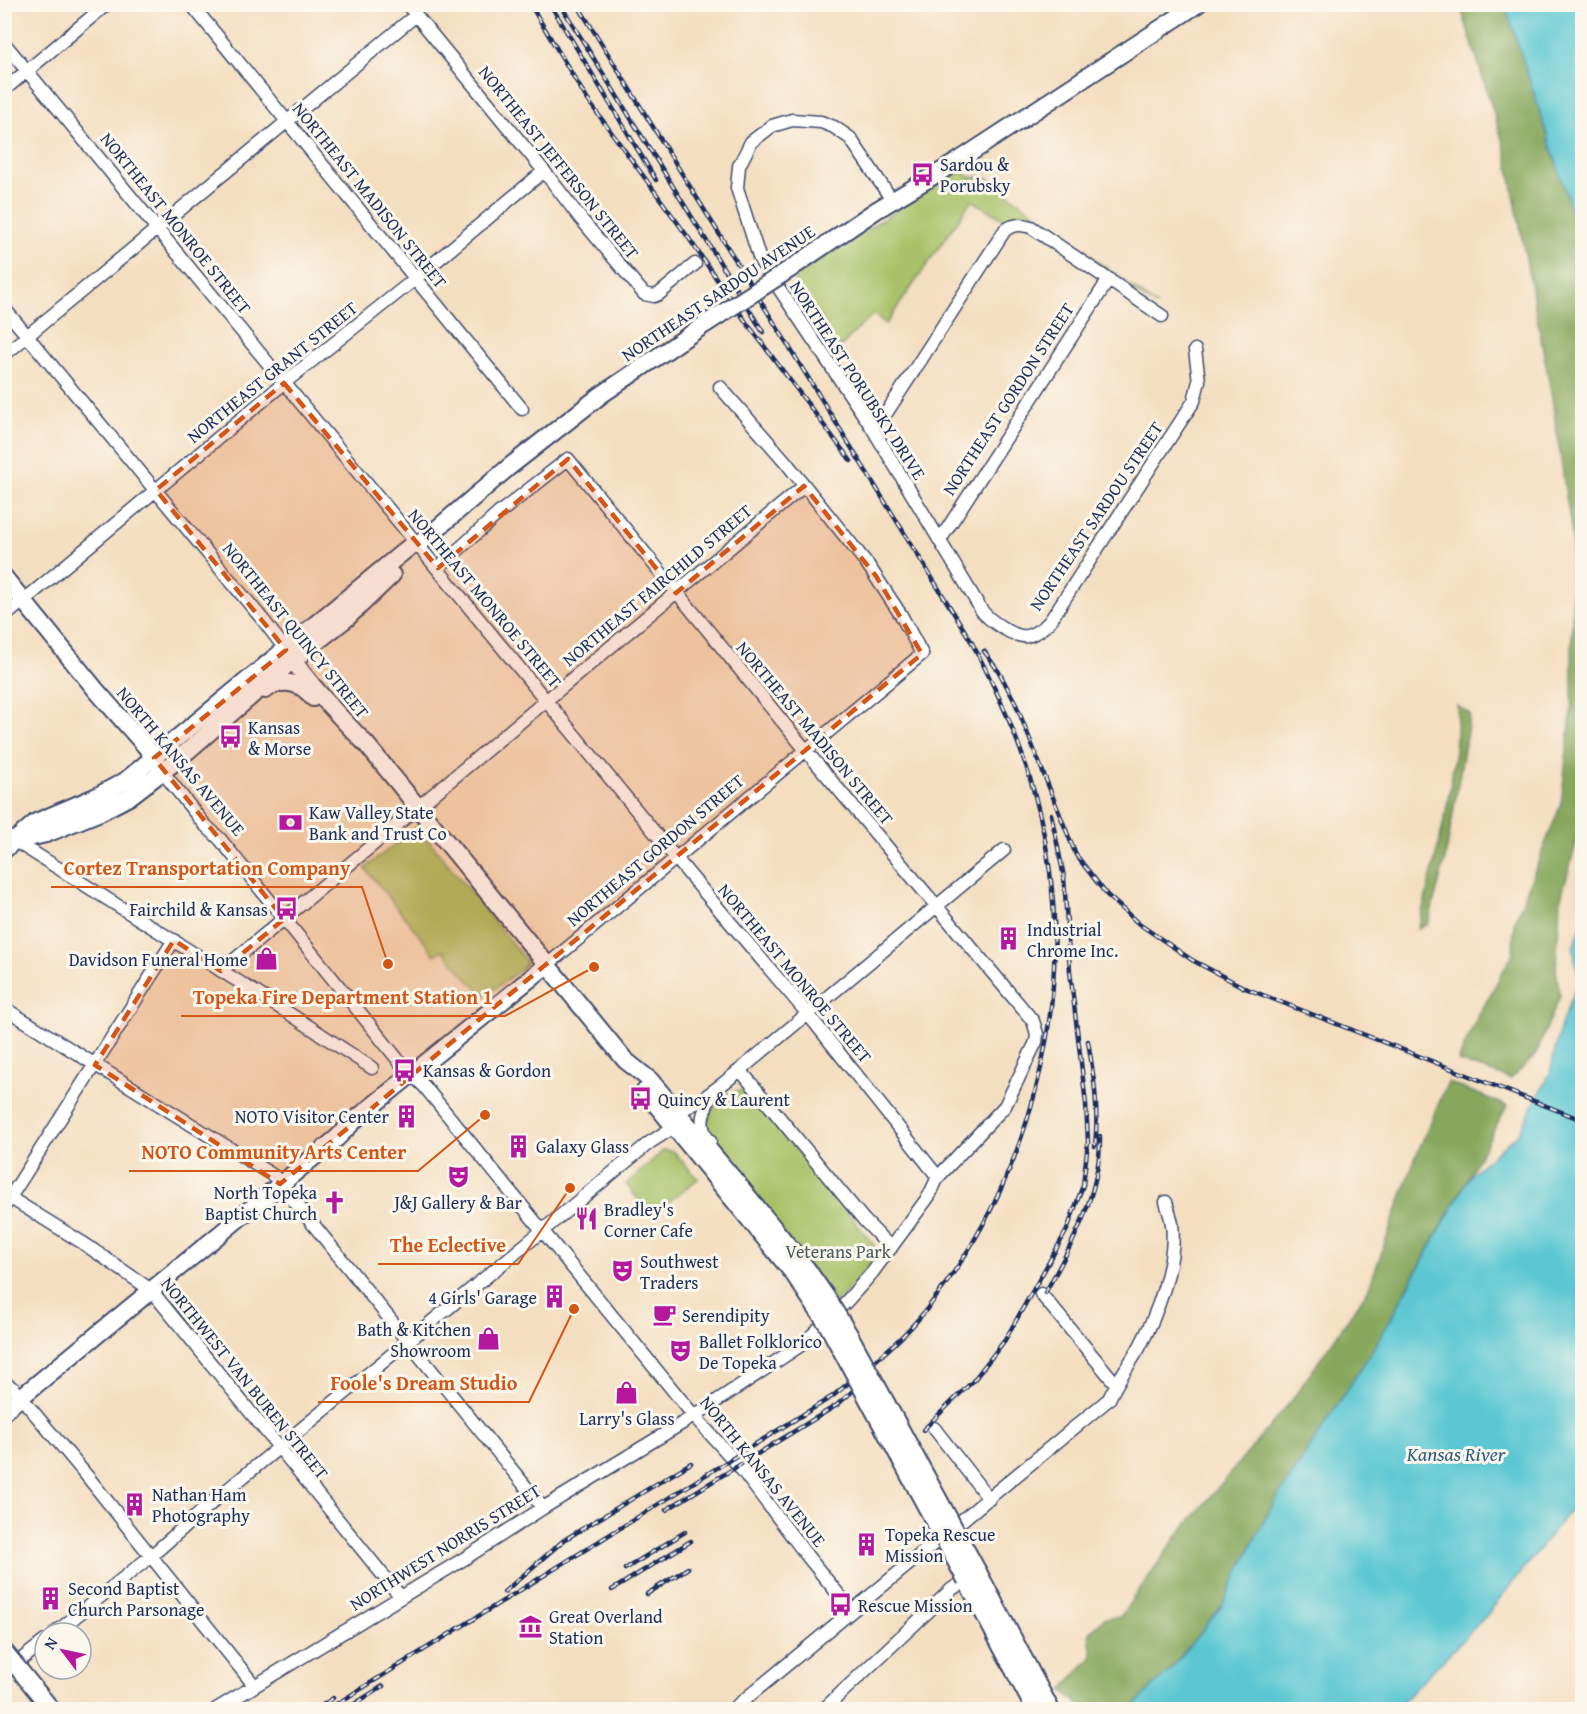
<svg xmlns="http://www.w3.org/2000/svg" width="1587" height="1714" viewBox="0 0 1587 1714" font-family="'Gentium Book Plus',serif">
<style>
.green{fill:#a9c167;stroke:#627862;stroke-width:1.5}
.forest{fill:#86a75c;stroke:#506b5d;stroke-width:1.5}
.water{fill:#5bc7d3;stroke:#3b7b98;stroke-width:1.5}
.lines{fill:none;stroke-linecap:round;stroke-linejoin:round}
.minor-casing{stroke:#3c496d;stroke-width:15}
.major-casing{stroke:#3c496d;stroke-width:20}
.minor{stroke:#fff;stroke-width:12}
.major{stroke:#fff;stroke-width:16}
.rail-casing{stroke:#1b2f5e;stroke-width:4.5}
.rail{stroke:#fbf7ec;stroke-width:2;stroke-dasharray:7;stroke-linecap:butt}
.major-bridge-casing{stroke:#3c496d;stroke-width:20;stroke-linecap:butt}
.major-bridge{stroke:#fff;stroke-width:16}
.marked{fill:#d45514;fill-opacity:0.2;stroke:#d45514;stroke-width:4.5;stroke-dasharray:12 8;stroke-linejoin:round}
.labels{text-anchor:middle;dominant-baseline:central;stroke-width:6;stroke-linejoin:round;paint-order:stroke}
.street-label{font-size:18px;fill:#1b2f5e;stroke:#fbf7ec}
.poi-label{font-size:18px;fill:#1b2f5e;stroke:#fbf7ec;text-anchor:start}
.park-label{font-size:18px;fill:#465b61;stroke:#fbf7ec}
.water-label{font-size:20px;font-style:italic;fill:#2e5d81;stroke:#fbf7ec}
.leader{fill:none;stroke:#d45514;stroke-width:2}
.callout-dot{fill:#d45514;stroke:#fbf7ec;stroke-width:2}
.callout-label{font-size:20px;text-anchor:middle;font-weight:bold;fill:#d45514;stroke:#fbf7ec;stroke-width:6;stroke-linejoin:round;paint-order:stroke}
</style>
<rect width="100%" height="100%" fill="#fbf7ec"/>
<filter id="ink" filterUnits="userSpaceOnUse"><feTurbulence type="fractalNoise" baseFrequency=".0167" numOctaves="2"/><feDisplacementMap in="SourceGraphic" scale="12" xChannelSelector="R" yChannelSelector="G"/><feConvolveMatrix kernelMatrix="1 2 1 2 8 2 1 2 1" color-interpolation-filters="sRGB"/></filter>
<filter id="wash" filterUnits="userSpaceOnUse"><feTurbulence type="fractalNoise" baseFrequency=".008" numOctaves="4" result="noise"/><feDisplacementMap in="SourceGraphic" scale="24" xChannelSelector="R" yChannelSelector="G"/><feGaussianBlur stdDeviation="1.35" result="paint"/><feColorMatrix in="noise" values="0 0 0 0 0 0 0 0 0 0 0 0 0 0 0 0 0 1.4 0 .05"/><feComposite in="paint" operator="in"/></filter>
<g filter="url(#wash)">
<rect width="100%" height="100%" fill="#f4dec0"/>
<path class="green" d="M960,169l10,8h16l171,129 -127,-82 -22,-2 -36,-22 -86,124 -13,-10 -43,43 -34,-51 -1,-30z
M415,827l5,2 107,133 -5,7 -36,26 -16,-13 -27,-32 -8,5 -70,-87z
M743,1090l9,5 122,150 1,10 -5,10 -34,38 -104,-136 -8,-15 -18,-25c4,-19 16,-36 37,-37z
M664,1150l10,2 24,27 -47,36 -25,-31z"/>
<path class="forest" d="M1505,4l62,191 15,73v555l-22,78 -4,69 4,26 -25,60 -24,23 -53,-18 16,-37 39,-71 1,-30 47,-119 11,-99v-169l-20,-138 -46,-246 -46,-147z
M1457,705l13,9 -25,146 -17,64 -10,5c18,-74 40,-148 39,-224z
M1448,1082l59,24 -128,234 -110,171 -48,96 -51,63 -39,39h-47l-22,-19 30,-34 -3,-22 15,-16 16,-1 58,-82 114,-135 76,-110 48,-134z"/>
<path class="water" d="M1505,5h77v263l-15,-73z
M1582,925v570l-95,120 -92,94h-264l39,-39 51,-63 48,-96 110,-171 92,-166 48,-41 31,-60 11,-48 18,-46 -6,-31z"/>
</g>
<g filter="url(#ink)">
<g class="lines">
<defs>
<path id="minor" d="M191,4l331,405
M407,4l137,167 37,48 63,75 10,2 5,-2 36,-30
M4,43l685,831 118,139 131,164
M4,90l103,-86
M892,200l-42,-62 -16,-11 -13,-5 -29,-2 -20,6 -21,16 -12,24 -2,22 23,72 111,166 111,185c7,9 32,27 45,25 8,-2 18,-9 23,-15l144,-220 5,-20 -4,-31
M4,308l259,312 23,30
M4,355l412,-340
M871,426l16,-14 118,-182c9,-6 16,-6 26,-3l131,89
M940,540l169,-261
M4,617l280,-234 131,-104 129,-108
M162,771l42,53 16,15 183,227 21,20 270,330 45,50 69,91 44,54
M4,834l286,180 82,54
M547,965l375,-311 -21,-39 -33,-50 -84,-105 -64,-73
M221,971l583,-485
M4,1008l270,168 269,332
M740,1070l124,150 27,28
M675,1110c13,3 54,-31 65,-40l264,-220
M710,1141c-14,-16 -6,-32 3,-49
M4,1194l79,49 68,47 249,306
M4,1207l170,-267
M1041,1294l75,90
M4,1383l10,6 73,87 167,209
M934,1428l55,71
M55,1633l96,-77 64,-56 316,-260 118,-97 25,-16
M4,1673l41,-32
M215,1710l252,-153 76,-49 151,-92 110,-73 42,-41 26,-29 57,-77 9,-19 67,-71 31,-64 1,-8 -4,-13 -220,-262 -245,-300 -69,54 -61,55
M732,1710l377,-311c8,-18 20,-34 30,-51 18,-33 38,-86 33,-124 -1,-7 -4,-15 -6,-22
M823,1710l129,-121 20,-13"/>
<path id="major" d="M790,269l85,-58 83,-50 240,-157
M4,577l92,113 51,58 13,20
M286,650c23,35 52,65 81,95l258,315 25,20 92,109
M265,690c18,-12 35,-9 48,8
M16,841l30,-7 54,-22 29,-15 46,-35 111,-96 60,-47 46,-44
M4,850l32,-28 59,-25 30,-16 283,-233 10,-3 91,-78 92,-72 106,-72
M645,1091l86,106
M4,1411l333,-273 19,-19 191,-154
M978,1572l73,138
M966,1580l69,130"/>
</defs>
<use href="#minor" class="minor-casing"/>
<use href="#major" class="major-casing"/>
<use href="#minor" class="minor"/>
<use href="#major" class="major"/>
<defs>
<path id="rail" d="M530,4l57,95 101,138 58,85 105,139
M550,4l106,176
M560,4l203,328
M984,651l15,21 16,30 61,153 31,40 32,29 53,36 53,28 337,132
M1088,1041c6,36 11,69 7,105
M1045,1293c27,-48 56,-100 55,-157
M923,1430l50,-49 32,-41 62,-110 16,-45 5,-43 -2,-38 -16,-133 -6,-94 -13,-63
M666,1510l171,-105 36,-32
M625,1569l60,-37
M612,1590l79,-49
M504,1592l60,-52 127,-77
M647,1594l41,-26
M315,1710l18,-12
M327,1710l506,-314c32,-27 67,-53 93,-86 114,-142 156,-334 110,-510 -14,-56 -38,-108 -65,-159l-394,-637
M345,1710l38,-24"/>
</defs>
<use href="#rail" class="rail-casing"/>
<use href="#rail" class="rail"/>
<defs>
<path id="major-bridge" d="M707,323l83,-54
M742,1189l65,80 18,26 25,41 128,236
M731,1197l62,76 34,51 139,256
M4,1651l48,59"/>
</defs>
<use href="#major-bridge" class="major-bridge-casing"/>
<use href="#major-bridge" class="major-bridge"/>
</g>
</g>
<path class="marked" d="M284,383l154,185 130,-109 108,134 128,-107 72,90 46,78 -642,530 -185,-119 79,-125 47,31 63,-52 -130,-161 132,-108 -130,-160z"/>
<defs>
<symbol id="bus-bare" viewBox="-9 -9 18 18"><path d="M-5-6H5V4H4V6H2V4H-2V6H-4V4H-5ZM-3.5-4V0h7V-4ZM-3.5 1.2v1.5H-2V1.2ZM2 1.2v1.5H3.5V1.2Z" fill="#b5179e" stroke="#fbf7ec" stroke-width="2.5" paint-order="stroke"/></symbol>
<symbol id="bank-bare" viewBox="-9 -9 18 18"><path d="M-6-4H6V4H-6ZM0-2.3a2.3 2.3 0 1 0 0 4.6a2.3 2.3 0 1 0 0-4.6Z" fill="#b5179e" stroke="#fbf7ec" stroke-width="2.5" paint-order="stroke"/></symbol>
<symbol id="building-bare" viewBox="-9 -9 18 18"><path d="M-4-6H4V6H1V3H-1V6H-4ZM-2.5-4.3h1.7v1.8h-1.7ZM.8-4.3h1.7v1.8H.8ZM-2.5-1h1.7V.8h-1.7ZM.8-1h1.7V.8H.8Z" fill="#b5179e" stroke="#fbf7ec" stroke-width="2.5" paint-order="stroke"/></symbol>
<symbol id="shop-bare" viewBox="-9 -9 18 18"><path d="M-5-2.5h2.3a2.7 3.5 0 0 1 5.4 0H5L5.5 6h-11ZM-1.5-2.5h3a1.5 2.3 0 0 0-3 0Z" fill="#b5179e" stroke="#fbf7ec" stroke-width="2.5" paint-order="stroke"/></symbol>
<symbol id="theatre-bare" viewBox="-9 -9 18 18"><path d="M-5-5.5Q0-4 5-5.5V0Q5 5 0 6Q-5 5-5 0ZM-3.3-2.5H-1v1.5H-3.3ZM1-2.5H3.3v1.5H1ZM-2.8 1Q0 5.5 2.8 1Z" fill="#b5179e" stroke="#fbf7ec" stroke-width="2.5" paint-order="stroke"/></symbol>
<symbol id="church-bare" viewBox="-9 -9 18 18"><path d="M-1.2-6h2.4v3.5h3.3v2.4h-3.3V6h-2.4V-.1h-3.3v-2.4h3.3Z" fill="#b5179e" stroke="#fbf7ec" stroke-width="2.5" paint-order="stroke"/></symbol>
<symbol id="restaurant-bare" viewBox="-9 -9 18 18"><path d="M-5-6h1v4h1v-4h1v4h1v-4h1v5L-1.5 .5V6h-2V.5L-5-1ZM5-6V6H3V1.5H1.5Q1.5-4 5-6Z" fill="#b5179e" stroke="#fbf7ec" stroke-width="2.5" paint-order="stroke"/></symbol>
<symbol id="cafe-bare" viewBox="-9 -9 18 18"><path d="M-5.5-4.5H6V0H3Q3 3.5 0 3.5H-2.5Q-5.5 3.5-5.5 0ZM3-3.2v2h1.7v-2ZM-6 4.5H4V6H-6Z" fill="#b5179e" stroke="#fbf7ec" stroke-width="2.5" paint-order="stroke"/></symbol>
<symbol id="museum-bare" viewBox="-9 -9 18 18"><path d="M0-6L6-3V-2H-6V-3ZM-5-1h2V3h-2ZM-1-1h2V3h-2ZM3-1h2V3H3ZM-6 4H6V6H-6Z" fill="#b5179e" stroke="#fbf7ec" stroke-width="2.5" paint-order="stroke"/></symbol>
</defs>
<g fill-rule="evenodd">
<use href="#bus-bare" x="906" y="158" width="33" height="33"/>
<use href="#bus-bare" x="214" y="720" width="33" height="33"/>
<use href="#bank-bare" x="274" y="806" width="33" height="33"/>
<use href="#bus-bare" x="270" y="892" width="33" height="33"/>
<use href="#building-bare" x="992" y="922" width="33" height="33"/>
<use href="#shop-bare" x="250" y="942" width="33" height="33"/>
<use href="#bus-bare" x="388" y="1054" width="33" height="33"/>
<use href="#bus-bare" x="624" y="1082" width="33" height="33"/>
<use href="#building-bare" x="390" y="1100" width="33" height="33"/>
<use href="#building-bare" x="502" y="1130" width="33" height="33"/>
<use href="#theatre-bare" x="442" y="1160" width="33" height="33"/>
<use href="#church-bare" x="318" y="1186" width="33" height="33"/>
<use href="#restaurant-bare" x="570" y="1202" width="33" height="33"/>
<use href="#theatre-bare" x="606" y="1254" width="33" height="33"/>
<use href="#building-bare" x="538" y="1280" width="33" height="33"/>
<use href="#cafe-bare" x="648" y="1298" width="33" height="33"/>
<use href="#shop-bare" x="472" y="1322" width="33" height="33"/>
<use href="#theatre-bare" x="664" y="1334" width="33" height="33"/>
<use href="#shop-bare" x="610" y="1376" width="33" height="33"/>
<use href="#building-bare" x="118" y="1488" width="33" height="33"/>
<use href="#building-bare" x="850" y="1528" width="33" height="33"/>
<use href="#building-bare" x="34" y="1582" width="33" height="33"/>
<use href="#bus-bare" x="824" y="1588" width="33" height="33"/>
<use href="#museum-bare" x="514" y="1610" width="33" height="33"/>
</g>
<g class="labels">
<g class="street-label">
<text transform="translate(559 162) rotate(51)">NORTHEAST JEFFERSON STREET</text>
<text transform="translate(370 195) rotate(51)">NORTHEAST MADISON STREET</text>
<text transform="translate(176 223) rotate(51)">NORTHEAST MONROE STREET</text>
<text transform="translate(718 293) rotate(-34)">NORTHEAST SARDOU AVENUE</text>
<text transform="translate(272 372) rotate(-39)">NORTHEAST GRANT STREET</text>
<text transform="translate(858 380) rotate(57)">NORTHEAST PORUBSKY DRIVE</text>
<text transform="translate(1008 399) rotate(-57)">NORTHEAST GORDON STREET</text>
<text transform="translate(1096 516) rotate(-56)">NORTHEAST SARDOU STREET</text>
<text transform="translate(657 585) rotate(-40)">NORTHEAST FAIRCHILD STREET</text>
<text transform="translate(485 598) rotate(50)">NORTHEAST MONROE STREET</text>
<text transform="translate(296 630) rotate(51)">NORTHEAST QUINCY STREET</text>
<text transform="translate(815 733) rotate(50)">NORTHEAST MADISON STREET</text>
<text transform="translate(181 761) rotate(50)">NORTH KANSAS AVENUE</text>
<text transform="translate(655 850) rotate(-40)">NORTHEAST GORDON STREET</text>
<text transform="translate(795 973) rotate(50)">NORTHEAST MONROE STREET</text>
<text transform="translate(245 1378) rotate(51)">NORTHWEST VAN BUREN STREET</text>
<text transform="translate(763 1471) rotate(51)">NORTH KANSAS AVENUE</text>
<text transform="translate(445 1547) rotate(-32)">NORTHWEST NORRIS STREET</text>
</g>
<g class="poi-label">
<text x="940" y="164">Sardou &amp;<tspan x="940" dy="21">Porubsky</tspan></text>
<text x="248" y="727">Kansas<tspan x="248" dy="21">&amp; Morse</tspan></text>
<text x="309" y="812">Kaw Valley State<tspan x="309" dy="21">Bank and Trust Co</tspan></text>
<text x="268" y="909" text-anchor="end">Fairchild &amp; Kansas</text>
<text x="1027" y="929">Industrial<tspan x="1027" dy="21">Chrome Inc.</tspan></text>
<text x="248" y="959" text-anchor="end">Davidson Funeral Home</text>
<text x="423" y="1070">Kansas &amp; Gordon</text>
<text x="658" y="1099">Quincy &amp; Laurent</text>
<text x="389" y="1116" text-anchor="end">NOTO Visitor Center</text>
<text x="536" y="1146">Galaxy Glass</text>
<text x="317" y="1192" text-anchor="end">North Topeka<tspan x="317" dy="21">Baptist Church</tspan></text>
<text x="458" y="1202" text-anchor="middle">J&amp;J Gallery &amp; Bar</text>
<text x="604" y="1209">Bradley's<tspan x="604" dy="21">Corner Cafe</tspan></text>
<text x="640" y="1261">Southwest<tspan x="640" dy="21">Traders</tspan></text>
<text x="537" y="1297" text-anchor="end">4 Girls' Garage</text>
<text x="682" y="1315">Serendipity</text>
<text x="471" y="1329" text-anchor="end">Bath &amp; Kitchen<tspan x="471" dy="21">Showroom</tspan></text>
<text x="699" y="1341">Ballet Folklorico<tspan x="699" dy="21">De Topeka</tspan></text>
<text x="627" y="1418" text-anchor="middle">Larry's Glass</text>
<text x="152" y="1494">Nathan Ham<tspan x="152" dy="21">Photography</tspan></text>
<text x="885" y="1534">Topeka Rescue<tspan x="885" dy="21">Mission</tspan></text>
<text x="68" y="1588">Second Baptist<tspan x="68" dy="21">Church Parsonage</tspan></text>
<text x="858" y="1605">Rescue Mission</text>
<text x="549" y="1616">Great Overland<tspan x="549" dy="21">Station</tspan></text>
</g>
<g class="park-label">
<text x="838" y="1251">Veterans Park</text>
</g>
<g class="water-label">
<text x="1456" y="1453">Kansas River</text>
</g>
</g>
<path class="leader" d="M388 964L362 887H51M594 967L505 1016H181M485 1115L418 1171H129M570 1188L518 1264H378M574 1309L529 1402H318"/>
<g class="callout-dot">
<circle cx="388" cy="964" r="6"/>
<circle cx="594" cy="967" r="6"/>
<circle cx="485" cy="1115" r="6"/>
<circle cx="570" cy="1188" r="6"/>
<circle cx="574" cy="1309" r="6"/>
</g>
<g class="callout-label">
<text x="207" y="875">Cortez Transportation Company</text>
<text x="343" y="1004">Topeka Fire Department Station 1</text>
<text x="274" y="1159">NOTO Community Arts Center</text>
<text x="448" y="1252">The Eclective</text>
<text x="424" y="1390">Foole's Dream Studio</text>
</g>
<rect width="1587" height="1714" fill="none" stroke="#fbf7ec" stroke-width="24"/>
<g transform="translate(63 1651) rotate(302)"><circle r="28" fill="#fbf7ec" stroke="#a1a7b3" stroke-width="1.5"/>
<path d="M0-4.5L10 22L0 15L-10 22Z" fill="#b5179e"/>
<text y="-9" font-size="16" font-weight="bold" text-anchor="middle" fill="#1b2f5e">N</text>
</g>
</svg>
